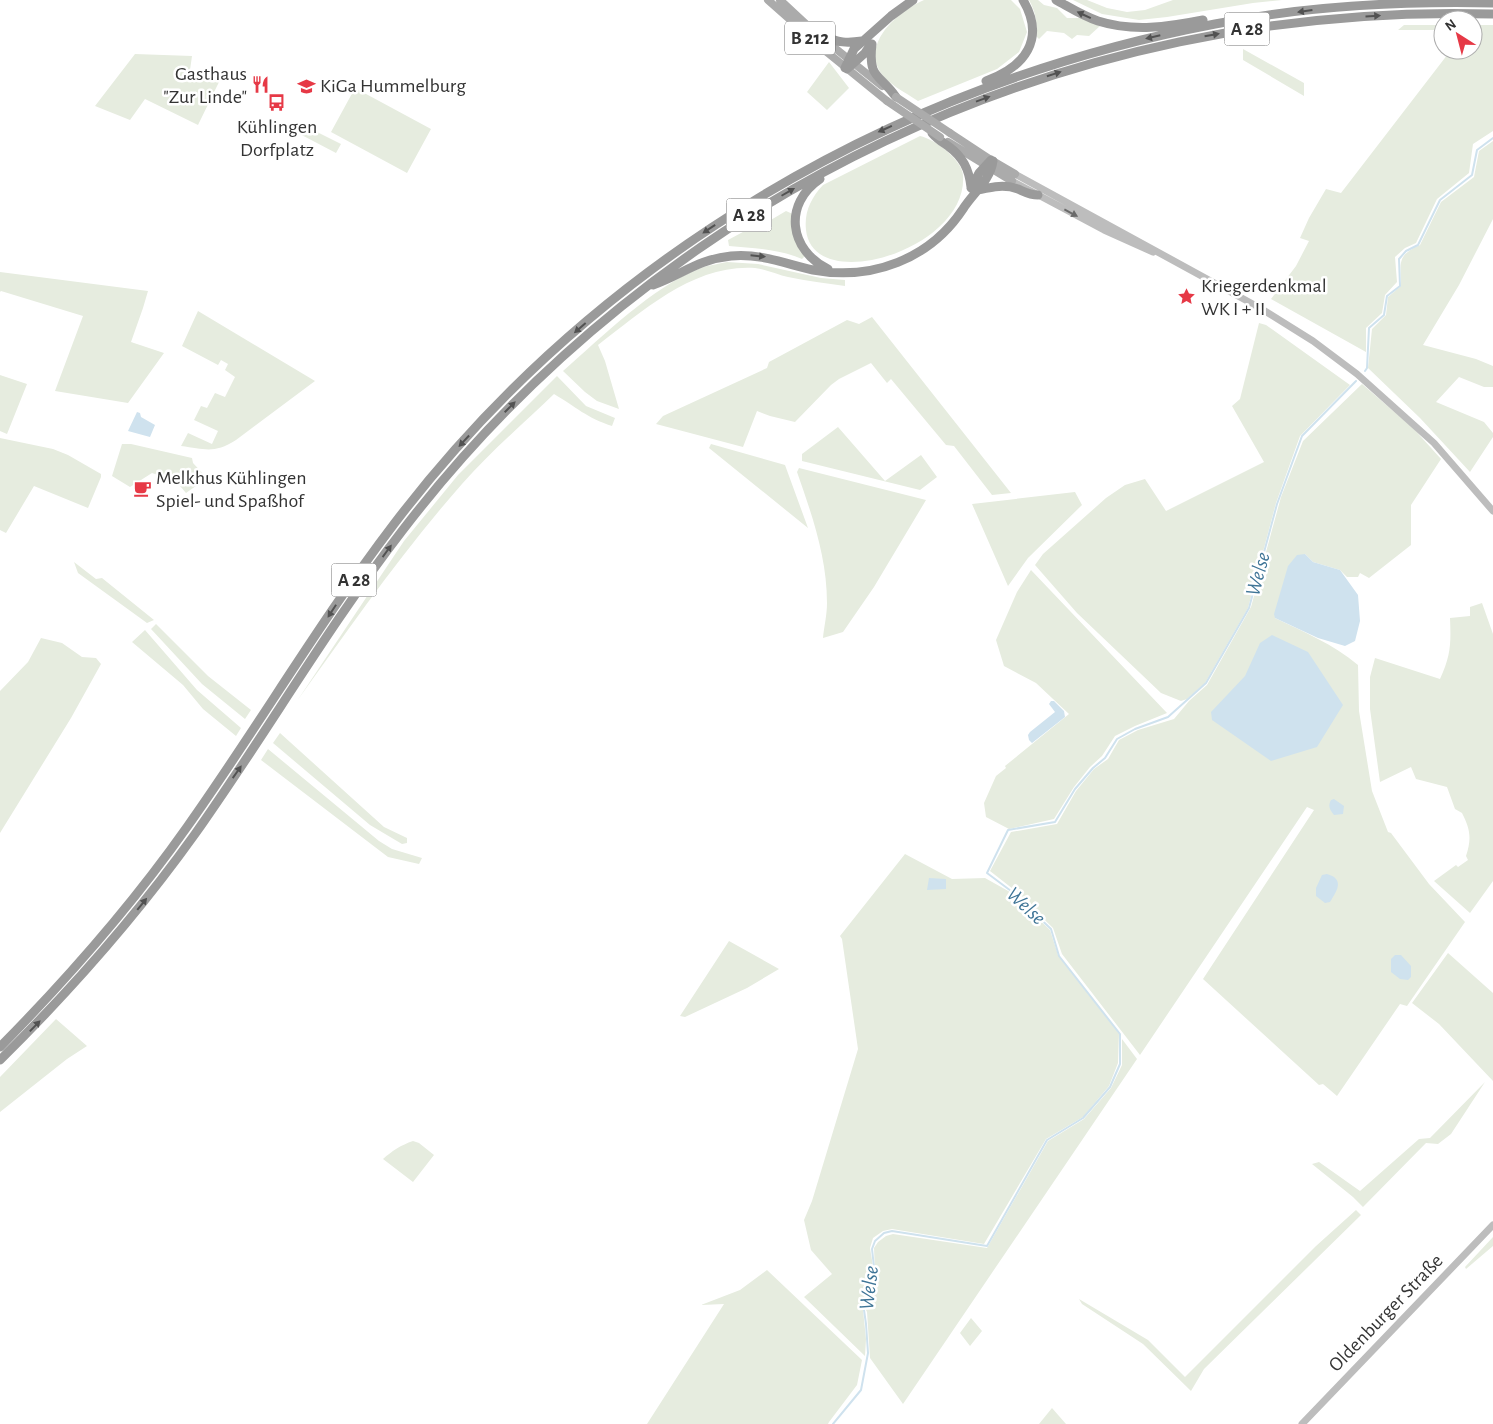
<svg xmlns="http://www.w3.org/2000/svg" width="1493" height="1424" viewBox="0 0 1493 1424" font-family="'Alegreya Sans',sans-serif">
<style>
.green{fill:#e6ecdf}
.water{fill:#cfe2ee}
.lines{fill:none;stroke-linecap:round;stroke-linejoin:round}
.stream{stroke:#cfe2ee;stroke-width:2}
.secondary{stroke:#bdbdbd;stroke-width:7}
.primary{stroke:#ababab;stroke-width:8}
.highway{stroke:#9a9a9a;stroke-width:9}
.primary-bridge{stroke:#ababab;stroke-width:8}
.oneway{fill:#525252}
.oneway2{fill:#6a6a6a}
.labels{text-anchor:middle;dominant-baseline:central;stroke-width:5;stroke-linejoin:round;paint-order:stroke}
.shield{fill:#fff;stroke:#707070;stroke-width:1}
.shield-label{font-size:19px;font-weight:bold;fill:#333}
.poi-label{font-size:20px;fill:#333;stroke:#fff;text-anchor:start}
.street-label{font-size:20px;fill:#333;stroke:#fff}
.water-label{font-size:21px;font-style:italic;fill:#3f7597;stroke:#fff}
</style>
<rect width="100%" height="100%" fill="#fff"/>
<path class="green" d="M924,0h87l9,9 7,23 -8,20 -22,17 -79,32c-13,-9 -31,-17 -39,-31 -16,-30 22,-60 45,-70z
M1029,0h9l6,5 13,3 10,10h14l19,8 -11,10 -12,-1 -5,4 -8,-6 -17,-2 -8,8 -2,-2c0,-14 -1,-25 -8,-37z
M1073,0h14l20,8 20,4 18,-2 28,-10h109l-29,3 -86,14 -28,3 -37,-6z
M1404,25h39v5h-45z
M1473,25h20v106l-20,13 -4,29 -32,26 -21,44 -11,5 -10,9 2,25 -12,13 -3,18 -16,15v24l-95,-53 25,-33 13,-25 -9,-3 9,-20 17,-29 15,4 110,-143h22z
M1243,49l61,34v13l-61,-36z
M135,54l57,2 -3,21 30,5 -21,43 -53,-26 -15,21 -35,-14z
M829,62l20,26 -22,22 -20,-18z
M355,88l76,41 -24,44 -76,-41z
M299,123l42,21 -5,9 -42,-22z
M920,136c15,3 42,24 43,39 6,74 -150,122 -157,55 -2,-18 5,-32 17,-45z
M1493,141v78l-34,66 -36,60 53,14 17,7v21h-9l-25,-10 -23,25 48,20 9,11v4l-23,35 -50,-54 -52,-50 4,-39 14,-14 2,-18 13,-11c0,-24 -5,-30 19,-41l21,-43 33,-25 5,-26z
M786,211l9,4 10,41 -3,3c-23,-10 -49,-11 -73,-13l-1,-6 26,-14 10,-2z
M727,262l31,2 63,14 24,2v6c-19,-3 -38,-5 -57,-9 -10,-2 -22,-8 -33,-9 -61,-4 -111,42 -157,77l7,16 14,48 -22,-8 -12,-9 -22,-21c39,-34 90,-85 138,-103 8,-3 18,-4 26,-6z
M0,272l148,19 -5,17 -12,34 33,11 -36,50 -73,-12 28,-75 -82,-25 -1,1z
M198,311l117,70 -79,59c-22,14 -31,9 -55,6l7,-13 24,11 6,-13 -24,-11 7,-14 6,2 8,-15 10,4 10,-20 -10,-7 3,-6 -7,-4 -3,5 -36,-19z
M872,317l139,176 -19,2 -38,-49 -8,-1 -55,-66 -4,4 -16,-20 -32,16 -8,6 -36,37 -25,-6 -13,-5 -14,36 -87,-23 7,-8 104,-48 2,-6 78,-42 12,4z
M1259,323l7,2 84,60 -50,51 -24,67 -28,105 -43,75 -18,16 -6,2 -20,-8 -84,-80 -42,-48 8,-11 63,-56 19,-13 20,-6 21,32 98,-49 -32,-56 8,-7z
M0,375l27,9 -20,50 -7,-3z
M557,376l29,30 29,12 -3,8c-25,-8 -36,-19 -58,-32 -30,29 -64,58 -92,90 -60,68 -112,143 -165,217l107,-160 54,-66z
M1362,384l51,44 28,31 -30,46v40l-42,33 -9,-5 -2,4h-11l-7,-7 -27,-8 -8,-8 -30,64c29,14 58,26 83,47l1,46 13,80 16,41 3,1 38,51 36,38 -58,84 -7,-2 -63,92 -14,-12 -4,1 -116,-106 111,-169 -7,-3 -167,248 -78,-101 -9,-26 -40,-39 -23,-18 21,-39 46,-8 19,-33 18,-22 14,-10 11,-19 19,-10 36,-11 15,-18 18,-16 44,-78 30,-110 22,-56z
M838,427l47,54 36,-26 16,22 -17,13 -118,-29v-7z
M0,438l53,11 15,6 33,19v3l-13,31 -54,-22 -28,47 -6,-3z
M122,444h9l61,14 1,5 14,15 -21,15 -17,-20 -5,4 -12,-4 -22,14 -18,-11z
M711,444l74,21 23,63 -99,-80z
M799,468l127,32 -52,87 -31,45 -20,6c1,-11 4,-23 4,-35 0,-46 -15,-88 -30,-131z
M1075,492l7,13 -54,53 -20,28 -36,-82z
M74,562l22,17 6,-1 52,42 -7,3 -69,-50z
M1031,570l136,143 -32,13 -20,10 -13,20 -12,11 -16,20 -20,32 -45,10 -23,-12 -2,-14 12,-27 10,-8 -1,-2 64,-52 -33,-31 -32,-17 -8,-26 21,-48z
M1482,603l11,31v247l-23,32 -36,-32 22,-16 2,2 10,-7 -2,-4c6,-18 4,-27 -4,-43l-7,-4 -8,-22 -31,-8 -5,-12 -31,15 -10,-73v-32l5,-19 65,21c11,-24 11,-35 10,-61l20,-2v-9z
M156,624l52,52 43,34 -6,9 -43,-35 -51,-55z
M145,630l52,60 44,38 -5,8 -33,-27 -20,-24 -51,-43z
M41,638l21,5 20,14 14,1 5,6 -30,54 -71,115v-142l28,-29z
M280,733l104,94 23,11v5l-5,1 -32,-19 -97,-82z
M268,749l111,92 13,8 30,9 -3,6 -31,-7 -127,-97z
M905,854l47,25 33,-1 25,14 40,38 8,25 61,78 -1,30 -9,23 -26,31 -37,22 -62,105 -92,-15 -9,2 -10,7 -3,10 3,18 -10,44 3,29 -1,17 -61,-59 28,-23 -21,-24 -7,-30 8,-19 46,-152 -16,-110 -2,-3z
M729,941l50,28 -32,19 -62,29 -5,-1z
M1448,953l45,40v88l-54,-57 -27,-21z
M56,1019l31,27 -20,13 -67,53v-35z
M1122,1039l15,20 -234,345 -33,-46 -3,-46 -2,-4 10,-36 -1,-24 4,-6 8,-6 7,-2 94,14 61,-107 36,-22 27,-31 11,-23z
M1485,1082l-34,52 -13,10 -12,-1 -63,64 -10,-10 -41,-33 7,-2 41,29 59,-52 11,-1z
M413,1141l6,2 15,12 -21,27 -30,-23c9,-8 18,-14 30,-18z
M1356,1210l5,5 -157,154 -13,22 -48,-47 -61,-40 -3,-5 69,41 37,37 131,-131z
M1493,1237v9l-27,23 -1,-2z
M767,1270l95,90 -5,25 -28,37 -1,2h-181l77,-120 -23,1 39,-15z
M971,1318l11,13 -12,15 -10,-13z
M1052,1408l14,16h-27z"/>
<path class="water" d="M137,412l3,1 1,4 14,8 -5,12 -22,-6z
M1305,554l8,8 27,8 18,25 2,26 -5,20 -10,5 -27,-8 -43,-20 -1,-4 14,-48 9,-11z
M1272,635l36,17 35,53 -26,42 -46,14 -59,-41 -1,-8 34,-36 15,-33z
M1051,701h3l10,10 1,6 -33,26 -3,-3 -1,-5 2,-3 25,-20 -6,-8z
M1334,799l10,7 -1,8 -9,1c-5,-6 -6,-9 -3,-15z
M1327,874c18,5 10,17 3,28l-5,1 -9,-7v-8l6,-13z
M929,878l17,1v10l-19,1z
M1395,955h6l10,11v11l-3,3 -8,-1 -9,-7v-13z"/>
<g class="lines">
<path class="stream" d="M1365,371l2,-3 2,-40 15,-13 3,-19 13,-10 -1,-27 7,-8 12,-6 22,-45 32,-25 5,-25 16,-12
M833,1424l28,-34 7,-37 -2,-29 -2,-14 10,-43 -2,-18 3,-8 9,-8 8,-2 95,15 60,-106 36,-22 27,-31 10,-23v-30l-61,-78 -8,-27 -40,-38 -24,-18 21,-43 47,-8 20,-33 18,-21 12,-10 12,-19 18,-10 33,-12 38,-34 43,-75 28,-104 25,-68 54,-55"/>
<path class="secondary" d="M1015,174l245,134 53,33 44,33 77,69 59,68
M1012,181l92,49 49,22
M1302,1424l191,-199"/>
<path class="primary" d="M768,0l60,53 59,48
M780,0l30,28 72,58
M950,133l41,27 24,14
M948,142l64,39"/>
<path class="highway" d="M1056,0c13,7 27,16 42,21 35,11 70,6 105,-1
M810,28c6,1 9,4 15,8 12,7 23,7 37,5
M872,44c-4,35 7,29 24,53
M845,68l9,-19 37,-33 22,-16
M847,69l18,-16 6,-9
M986,81c39,-14 60,-42 37,-81
M932,133c5,6 10,9 16,13 15,11 21,23 23,41
M820,179c-37,25 -31,71 8,90
M971,188l8,-15 12,-13
M978,190c14,-3 26,-6 40,-1 7,3 12,6 20,6
M653,285c28,-10 46,-26 78,-29 29,-3 55,8 82,14 59,11 117,-11 150,-61 10,-16 27,-28 30,-48
M0,1047c68,-69 132,-142 187,-220 71,-100 133,-206 207,-303 201,-264 496,-438 821,-500 91,-18 185,-23 278,-21
M0,1060c71,-70 137,-145 195,-226 71,-100 132,-206 207,-303 258,-337 666,-530 1091,-517"/>
<path class="primary-bridge" d="M896,97l54,36
M887,101l53,36"/>
</g>
<defs><path id="oneway-solid" d="M-6-.8H1V-3.2L6.5 0L1 3.2V.8H-6Z" transform="scale(1.25)"/></defs>
<g class="oneway">
<use href="#oneway-solid" transform="translate(1305 11) rotate(172)"/>
<use href="#oneway-solid" transform="translate(1084 15) rotate(-155)"/>
<use href="#oneway-solid" transform="translate(1373 16) rotate(-3)"/>
<use href="#oneway-solid" transform="translate(1212 35) rotate(-10)"/>
<use href="#oneway-solid" transform="translate(1153 37) rotate(167)"/>
<use href="#oneway-solid" transform="translate(1054 74) rotate(-18)"/>
<use href="#oneway-solid" transform="translate(983 99) rotate(-20)"/>
<use href="#oneway-solid" transform="translate(885 129) rotate(156)"/>
<use href="#oneway-solid" transform="translate(788 192) rotate(-30)"/>
<use href="#oneway-solid" transform="translate(709 229) rotate(146)"/>
<use href="#oneway-solid" transform="translate(758 256) rotate(6)"/>
<use href="#oneway-solid" transform="translate(580 328) rotate(139)"/>
<use href="#oneway-solid" transform="translate(510 407) rotate(-45)"/>
<use href="#oneway-solid" transform="translate(464 441) rotate(133)"/>
<use href="#oneway-solid" transform="translate(387 551) rotate(-54)"/>
<use href="#oneway-solid" transform="translate(332 611) rotate(123)"/>
<use href="#oneway-solid" transform="translate(237 772) rotate(-55)"/>
<use href="#oneway-solid" transform="translate(142 904) rotate(-51)"/>
<use href="#oneway-solid" transform="translate(35 1026) rotate(-46)"/>
</g>
<use class="oneway2" href="#oneway-solid" transform="translate(1071 213) rotate(28)"/>
<defs>
<symbol id="restaurant-bare" viewBox="-9 -9 18 18"><path d="M-5-6h1v4h1v-4h1v4h1v-4h1v5L-1.5 .5V6h-2V.5L-5-1ZM5-6V6H3V1.5H1.5Q1.5-4 5-6Z" fill="#e63946" stroke="#fff" stroke-width="2.5" paint-order="stroke"/></symbol>
<symbol id="school-bare" viewBox="-9 -9 18 18"><path d="M0-5L7-2L0 1L-7-2ZM-4 1L0 2.5L4 1V4Q0 6-4 4Z" fill="#e63946" stroke="#fff" stroke-width="2.5" paint-order="stroke"/></symbol>
<symbol id="bus-bare" viewBox="-9 -9 18 18"><path d="M-5-6H5V4H4V6H2V4H-2V6H-4V4H-5ZM-3.5-4V0h7V-4ZM-3.5 1.2v1.5H-2V1.2ZM2 1.2v1.5H3.5V1.2Z" fill="#e63946" stroke="#fff" stroke-width="2.5" paint-order="stroke"/></symbol>
<symbol id="sight-bare" viewBox="-9 -9 18 18"><path d="M0-6L1.8-2.2L6-1.7L2.9 1.2L3.7 5.4L0 3.3L-3.7 5.4L-2.9 1.2L-6-1.7L-1.8-2.2Z" fill="#e63946" stroke="#fff" stroke-width="2.5" paint-order="stroke"/></symbol>
<symbol id="cafe-bare" viewBox="-9 -9 18 18"><path d="M-5.5-4.5H6V0H3Q3 3.5 0 3.5H-2.5Q-5.5 3.5-5.5 0ZM3-3.2v2h1.7v-2ZM-6 4.5H4V6H-6Z" fill="#e63946" stroke="#fff" stroke-width="2.5" paint-order="stroke"/></symbol>
</defs>
<g fill-rule="evenodd">
<use href="#restaurant-bare" x="248" y="72" width="25" height="25"/>
<use href="#school-bare" x="294" y="74" width="25" height="25"/>
<use href="#bus-bare" x="264" y="90" width="25" height="25"/>
<use href="#sight-bare" x="1174" y="284" width="25" height="25"/>
<use href="#cafe-bare" x="130" y="476" width="25" height="25"/>
</g>
<g class="labels">
<g class="shield">
<rect x="1224.5" y="12.5" width="45" height="33" rx="4"/>
<rect x="785" y="21.5" width="50" height="33" rx="4"/>
<rect x="726.5" y="198.5" width="45" height="33" rx="4"/>
<rect x="331.5" y="563.5" width="45" height="33" rx="4"/>
</g>
<g class="shield-label">
<text x="1247" y="29">A 28</text>
<text x="810" y="38">B 212</text>
<text x="749" y="215">A 28</text>
<text x="354" y="580">A 28</text>
</g>
<g class="poi-label">
<text x="247" y="74" text-anchor="end">Gasthaus<tspan x="247" dy="23">"Zur Linde"</tspan></text>
<text x="320" y="86">KiGa Hummelburg</text>
<text x="277" y="127" text-anchor="middle">Kühlingen<tspan x="277" dy="23">Dorfplatz</tspan></text>
<text x="1201" y="286">Kriegerdenkmal<tspan x="1201" dy="23">WK I + II</tspan></text>
<text x="156" y="478">Melkhus Kühlingen<tspan x="156" dy="23">Spiel- und Spaßhof</tspan></text>
</g>
<g class="street-label">
<text transform="translate(1386 1313) rotate(-46)">Oldenburger Straße</text>
</g>
<g class="water-label">
<text transform="translate(1258 574) rotate(-75)">Welse</text>
<text transform="translate(1026 906) rotate(43)">Welse</text>
<text transform="translate(869 1288) rotate(-83)">Welse</text>
</g>
</g>
<g transform="translate(1458 35) rotate(324)"><circle r="24" fill="#ffffff" stroke="#adadad"/>
<path d="M0-4L9 19L0 12L-9 19Z" fill="#e63946"/>
<text y="-8" font-size="14" font-weight="bold" text-anchor="middle" fill="#333333">N</text>
</g>
</svg>
